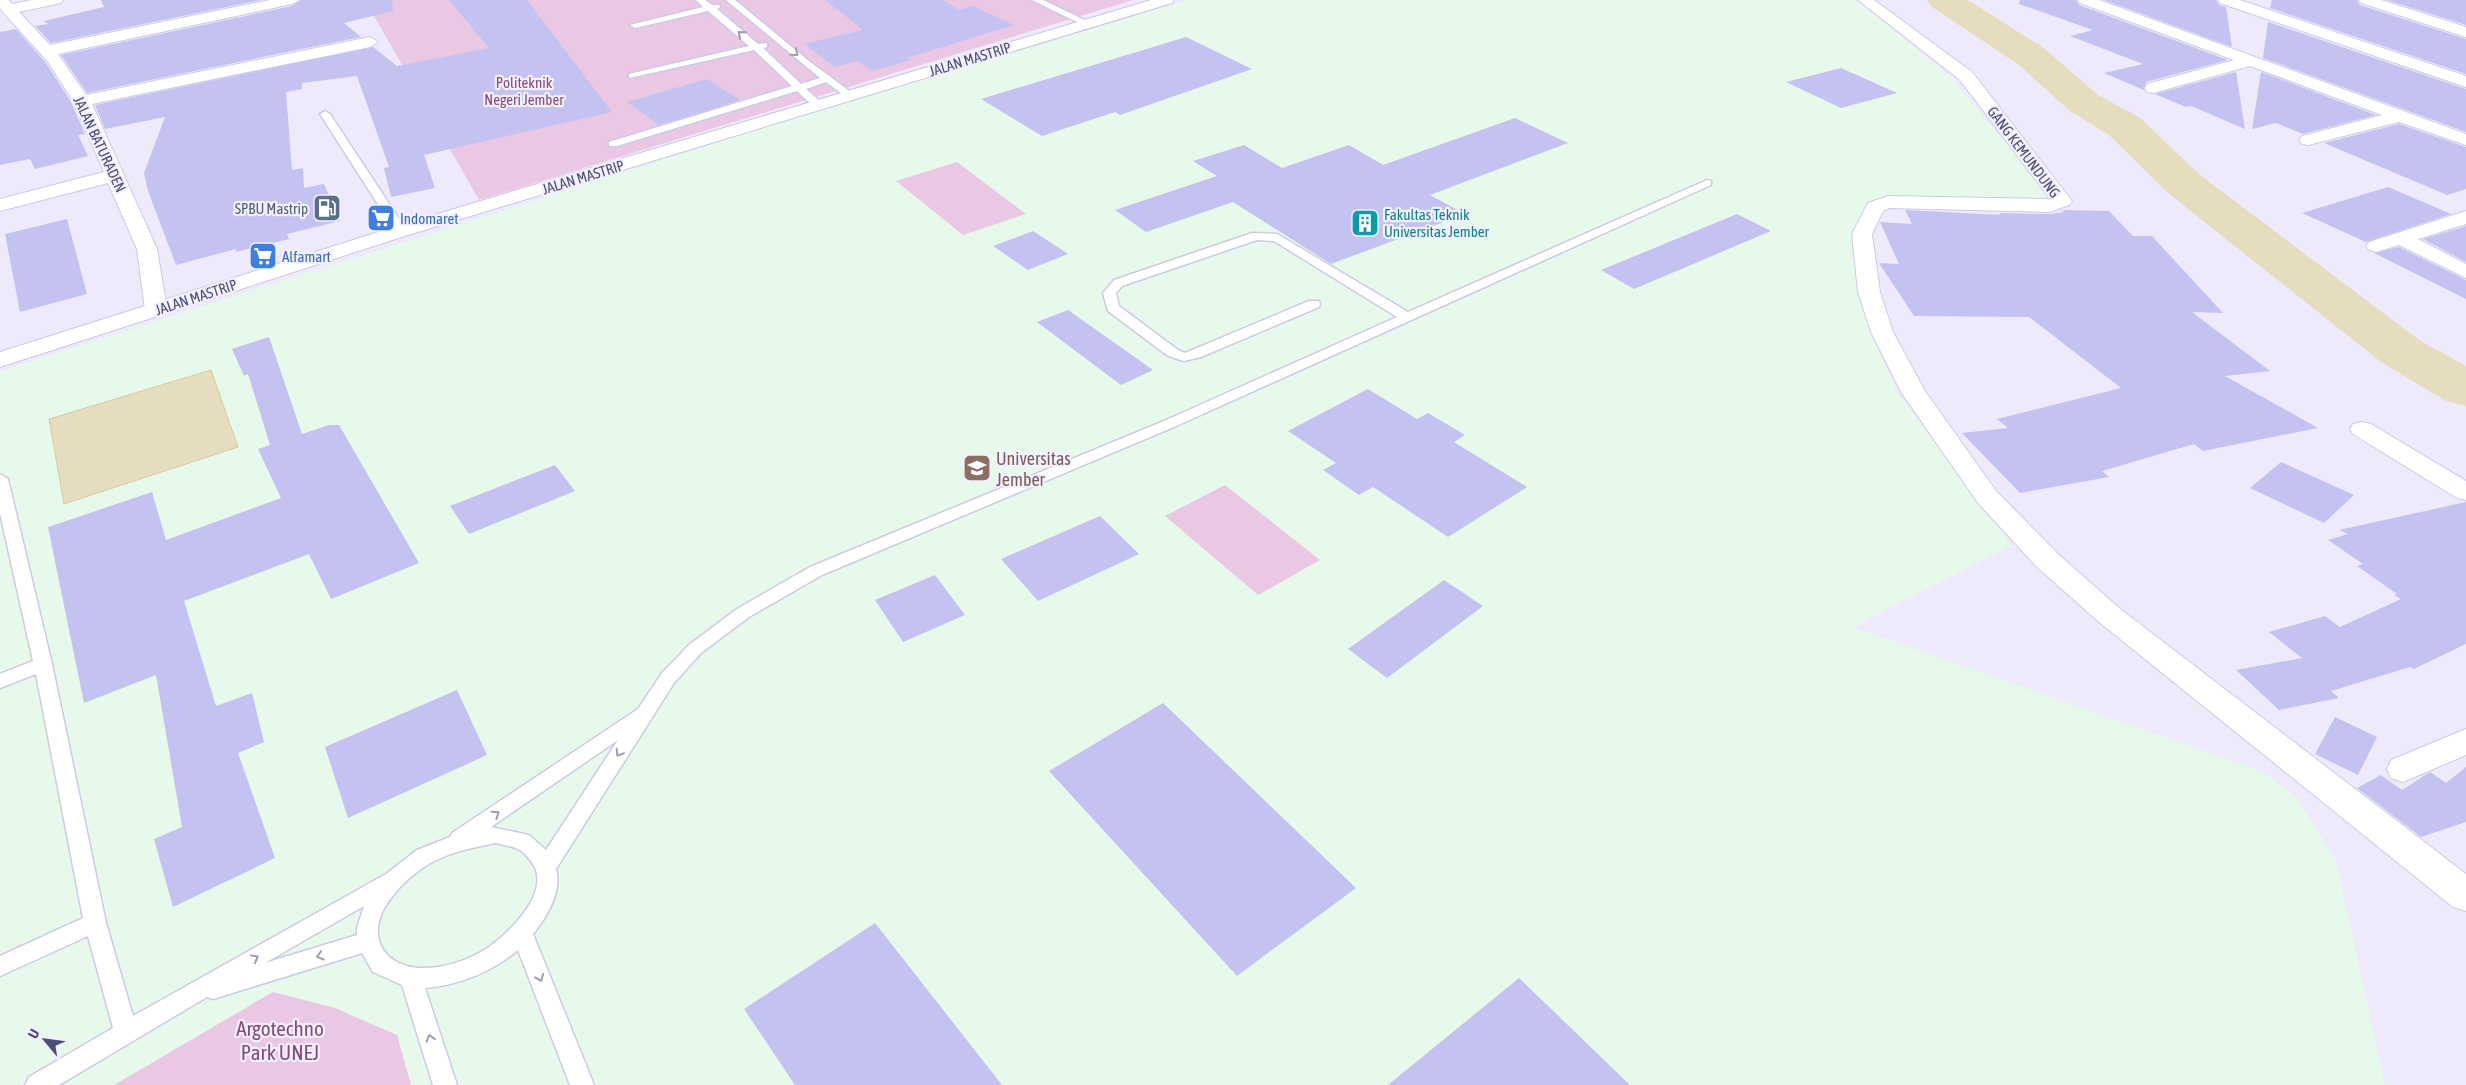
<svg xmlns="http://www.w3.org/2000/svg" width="2466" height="1085" viewBox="0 0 2466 1085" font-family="'Asap Condensed',sans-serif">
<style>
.education{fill:#e6f9eb}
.green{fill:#eac8e3}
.water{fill:#e6dcbe;stroke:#d7cca4}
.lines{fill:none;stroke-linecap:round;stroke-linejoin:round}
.river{fill:#e6dcbe;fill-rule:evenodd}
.building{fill:#c3c2f1}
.service-casing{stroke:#cccae6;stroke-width:3}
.minor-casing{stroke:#cccae6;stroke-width:2}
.secondary-casing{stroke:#c8c5e8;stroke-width:2}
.service{fill:#fff;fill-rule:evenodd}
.minor{fill:#fff;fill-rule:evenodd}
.secondary{fill:#fff;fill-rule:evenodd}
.oneway{stroke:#9d9eb4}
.labels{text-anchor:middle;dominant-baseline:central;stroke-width:4.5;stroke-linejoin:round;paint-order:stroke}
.far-street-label{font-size:15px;fill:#4d4e77;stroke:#f3f0ff}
.far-park-label{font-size:15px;fill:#884b74;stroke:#f3f0ff}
.far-service-label{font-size:15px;fill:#4e5e75;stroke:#f3f0ff;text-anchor:end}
.far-culture-label{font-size:15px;fill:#0d838f;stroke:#f3f0ff;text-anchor:start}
.far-shop-label{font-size:15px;fill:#366cbe;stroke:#f3f0ff;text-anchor:start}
.education-label{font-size:18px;fill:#785e54;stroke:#f3f0ff;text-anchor:start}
.near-park-label{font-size:21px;fill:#884b74;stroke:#f3f0ff}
</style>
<rect width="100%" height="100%" fill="#eeeafc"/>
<path class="education" d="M1188,0h668l95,77 100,121 -3,3 -164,-3 -14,4 -7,9 -10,21 5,58 37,99 117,157 -159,81 408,144 35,26 40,63 49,225h-2385v-714l740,-236z"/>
<path class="green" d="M365,0h768l-654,200z
M957,162l69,52 -63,21 -67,-54z
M1225,485l95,75 -62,35 -93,-79z
M273,992l62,16 62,27 14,50h-297z"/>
<path class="water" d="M211,370l27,77 -174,57 -15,-85z"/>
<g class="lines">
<path class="river" d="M1927,0h41l77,49 53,46 41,22 61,58 219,165 47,26v40l-20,-5 -65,-39 -213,-169 -59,-58 -39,-24 -51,-46 -87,-58z"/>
</g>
<path class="building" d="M101,0h160l-210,43 -16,-17 13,-2 -4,-3 60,-14z
M301,0h91l1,11 -49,12 17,14 -274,56 -26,-38 231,-49z
M449,0h78l85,112 -188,43 11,33 -44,9 -7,-29 5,-1 -32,-91 -55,7v6l-16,3 6,78 11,-2 1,20 20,-4 16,37 -53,13 2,5 -53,13v-3l-60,16 -28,-74 -4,-18 21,-56 -60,12 -10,-24 278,-58 24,19 92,-18z
M825,0h118l16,10 14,-4 41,19 -107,33 4,2 -39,11 -15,-10 -22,6 -31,-23 59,-14z
M2020,0h56l3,5 149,55 -82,22 -2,8 -40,-17 39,-9 -73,-28 23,-6 -74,-26z
M2104,0h112l3,5 7,2 6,40z
M2272,0h85l3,5 106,34v35l-196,-66z
M2387,0h79v25z
M2268,22l198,67v43l-203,-74z
M16,29l30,34 25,39 14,32 -7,1 10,21 -53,13 -5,-10 -30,6v-133z
M1186,37l66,32 -132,46 -5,-3 -73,24 -61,-37z
M1841,68l56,25 -56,15 -55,-26z
M2236,72l9,57 -54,-23 -5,1 -31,-13z
M2261,72l115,43 -73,19 -27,-11 -24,6z
M707,79l33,21 -81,25 -32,-23z
M1515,118l53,25 -138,52 35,19 -134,50 -98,-62 -87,30 -31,-22 102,-34 -24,-15 51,-16 38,23 67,-23 34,20z
M2399,124l67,23v42l-19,6 -123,-52z
M2388,187l63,27 -85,28 -64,-29z
M1905,210l96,5 -2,-2 51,1 14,-2 -2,-2 47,1 24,25h19l71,77 -31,-1 78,59 -45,5 93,52 -115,23 -9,-7 -92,27 7,6 -89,16 -58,-60 46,-5 -11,-9 124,-31 -92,-71 -115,-1 -35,-53 20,1 -19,-42 32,2z
M1737,214l34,17 -137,58 -33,-19z
M67,219l20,75 -67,18 -15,-78z
M2466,226v36l-43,-23z
M1033,231l35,23 -40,16 -35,-24z
M2399,247l67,33v19l-92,-46z
M1068,310l85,60 -32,15 -84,-63z
M269,337l33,97 27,-9h10l80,138 -88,36 -22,-45 -125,47 32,105 36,-13 12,49 -26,11 37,105 -102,49 -19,-68 28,-12 -26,-152 -72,28 -36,-176 104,-35 14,48 115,-42 -23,-49 12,-4 -22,-71 -4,2 -12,-27z
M1368,389l49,30 11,-6 37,22 -11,7 73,45 -79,50 -75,-50 -14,8 -36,-25 13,-7 -48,-32z
M2281,462l73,33 -30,28 -74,-35z
M555,465l20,26 -106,43 -19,-28z
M2466,502v142l-52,25 -4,-2 -79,24 8,7 -60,12 -43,-40 66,-12 -33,-26 56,-16 15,11 61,-28 -7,-4 3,-1 -40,-28 6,-2 -35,-24 20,-6 -9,-4z
M1100,516l39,38 -101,47 -37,-42z
M935,575l30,40 -62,27 -28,-42z
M1444,580l39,26 -96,72 -39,-29z
M457,690l30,65 -139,63 -23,-71z
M1163,703l193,185 -119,88 -188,-205z
M2335,717l42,20 -19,38 -43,-21z
M2466,767v55l-45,15 -64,-49 24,-13 21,15 28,-18 16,11z
M875,923l127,162h-207l-51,-76z
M1519,978l111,107h-242z"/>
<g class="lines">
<defs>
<path id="service" d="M696,0h9l7,5h7l1,2 -3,2 41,35 9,-1v4l-4,1 38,36 19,-6 -94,-78h9l75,62 45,33 -9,2 -20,-15 -20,7 16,14v4h-8l-17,-16 -180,55h-8v-4l183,-56 -38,-36 -125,28v-4l120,-28 -41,-35 -73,17 -5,-3 73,-18z
M1032,0h11l50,24 -8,2z
M325,111l5,3 77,117 -2,3 -4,1 -6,-4 -75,-117z
M1707,180l4,1v4l-537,242 -352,148 -73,42 -48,36 -27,30 -118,186c6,23 -9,48 -23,65l61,151h-24l-52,-135c-27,22 -58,35 -93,38l32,97h-24l-31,-100 -29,-13 -11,-19 -149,46 -6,-2 -148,88h-34l4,-8 84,-49 -25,-92 -88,40v-20l83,-38 -47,-244 -36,14v-14l33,-13 -33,-148v-39l8,5 44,185 54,259 27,93 253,-142 31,-24 33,-13 2,-4 186,-124 24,-36 27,-28 48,-36 73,-42 354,-146 233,-104 -123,-76 -17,-1 -135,46 -6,7 3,13 59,44 7,3 124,-52h10l1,3 -1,3 -118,50 -17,4 -16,-5 -60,-45 -5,-18 11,-13 138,-47 25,1 131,78zM618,740l-72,110 -17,-15 -38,-8zM496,843c7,2 15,3 22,6 5,2 8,6 11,10 29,30 -24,79 -48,93 -18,10 -38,16 -58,16 -36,0 -57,-28 -38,-61 9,-15 22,-28 36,-38 23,-16 49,-21 75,-26zM364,906l-7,22v7l-92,28z"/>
<path id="minor" d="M0,0h9l3,4 20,-4h31l-2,3 -42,9 31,33 220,-45h29l-7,4 -234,50 28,41 284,-58 8,5 -8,5 -278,57 65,145 10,60 -3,5 -8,2 -8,-2 -3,-5 -8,-60 -29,-66 -108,28v-12l104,-27 -31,-71 -25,-39 -45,-50 -3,-4z
M1858,0h16l98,72 100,129 -3,4 -19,7 -160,-4 -7,3 -11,23 8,58 13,40 32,59 71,100 61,62 62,55 347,266v37l-13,-4 -354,-285 -62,-55 -59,-64 -77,-111 -30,-60 -13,-40 -6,-58 16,-31 20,-7 162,3 -90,-119z
M2078,0h21l367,134v11l-67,-23 -91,23 -6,-1 -3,-4 3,-4 80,-21 -132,-49 -97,27 -6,-1 -2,-4 2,-4 87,-24 -154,-57z
M2218,0h22l226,76v11l-246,-84z
M2359,0h22l85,27v10l-105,-34z
M2466,211v13l-48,15 48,25v14l-67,-33 -23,7 -7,-2 -3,-4 3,-4z
M2362,422l9,2 95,57v19l-9,-2 -104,-64 -3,-5 3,-5z
M2466,729v26l-63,27 -12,-4 -4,-9 4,-9z"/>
<path id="secondary" d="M1151,0h23l-2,3 -764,232 -408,132v-15l394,-125z"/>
</defs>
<use href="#service" class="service-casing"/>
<use href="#minor" class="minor-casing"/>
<use href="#secondary" class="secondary-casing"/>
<use href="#service" class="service"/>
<use href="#minor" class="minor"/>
<use href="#secondary" class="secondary"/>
</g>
<defs><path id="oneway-chevron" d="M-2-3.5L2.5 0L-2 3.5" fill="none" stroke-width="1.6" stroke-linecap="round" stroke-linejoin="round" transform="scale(1.25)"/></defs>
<g class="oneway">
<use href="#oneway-chevron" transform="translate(741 34) rotate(-140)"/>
<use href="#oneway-chevron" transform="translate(795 53) rotate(40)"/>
<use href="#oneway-chevron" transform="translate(619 753) rotate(123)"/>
<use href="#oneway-chevron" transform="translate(496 814) rotate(-34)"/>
<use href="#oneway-chevron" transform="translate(320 956) rotate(163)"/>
<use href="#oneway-chevron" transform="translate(255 958) rotate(-29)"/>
<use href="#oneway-chevron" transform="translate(540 978) rotate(68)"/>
<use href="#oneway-chevron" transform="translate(430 1038) rotate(-107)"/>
</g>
<defs>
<symbol id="fuel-square" viewBox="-11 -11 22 22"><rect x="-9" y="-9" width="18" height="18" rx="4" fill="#5c6f8a" stroke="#f3f0ff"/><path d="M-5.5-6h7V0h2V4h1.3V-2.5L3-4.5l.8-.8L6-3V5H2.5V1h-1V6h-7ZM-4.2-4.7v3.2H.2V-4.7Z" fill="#fff"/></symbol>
<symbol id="supermarket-square" viewBox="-11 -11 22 22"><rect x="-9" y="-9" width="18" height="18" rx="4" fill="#3f7fe0" stroke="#f3f0ff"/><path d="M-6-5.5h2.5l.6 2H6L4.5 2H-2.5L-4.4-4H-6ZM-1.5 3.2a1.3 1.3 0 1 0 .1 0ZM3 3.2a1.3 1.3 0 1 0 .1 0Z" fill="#fff"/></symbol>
<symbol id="building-square" viewBox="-11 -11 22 22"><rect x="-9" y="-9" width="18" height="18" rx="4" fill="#0f9aa8" stroke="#f3f0ff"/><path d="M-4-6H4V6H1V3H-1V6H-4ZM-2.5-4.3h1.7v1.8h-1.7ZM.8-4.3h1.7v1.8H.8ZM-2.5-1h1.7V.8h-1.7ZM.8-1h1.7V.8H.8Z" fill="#fff"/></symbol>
<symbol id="university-square" viewBox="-11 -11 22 22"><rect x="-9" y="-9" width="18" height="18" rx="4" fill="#8d6e63" stroke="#f3f0ff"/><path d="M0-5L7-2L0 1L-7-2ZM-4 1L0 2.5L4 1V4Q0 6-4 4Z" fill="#fff"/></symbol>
</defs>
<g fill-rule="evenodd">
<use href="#fuel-square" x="311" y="192" width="32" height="32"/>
<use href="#supermarket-square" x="365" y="202" width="32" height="32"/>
<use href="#building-square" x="1349" y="207" width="32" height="32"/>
<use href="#supermarket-square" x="247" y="240" width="32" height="32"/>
<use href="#university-square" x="961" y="452" width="32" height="32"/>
</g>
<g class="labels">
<g class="far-street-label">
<text transform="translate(970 59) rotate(-17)">JALAN MASTRIP</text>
<text transform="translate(100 144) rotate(65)">JALAN BATURADEN</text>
<text transform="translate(2024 152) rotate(53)">GANG KEMUNDUNG</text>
<text transform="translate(583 177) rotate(-17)">JALAN MASTRIP</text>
<text transform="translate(196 297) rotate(-18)">JALAN MASTRIP</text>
</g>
<g class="far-park-label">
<text x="524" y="82">Politeknik<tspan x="524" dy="17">Negeri Jember</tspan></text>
</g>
<g class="far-service-label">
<text x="308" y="208">SPBU Mastrip</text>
</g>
<g class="far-culture-label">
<text x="1384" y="214">Fakultas Teknik<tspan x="1384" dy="17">Universitas Jember</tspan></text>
</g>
<g class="far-shop-label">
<text x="400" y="218">Indomaret</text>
<text x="282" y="256">Alfamart</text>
</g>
<g class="education-label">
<text x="996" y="458">Universitas<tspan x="996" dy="21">Jember</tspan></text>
</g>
<g class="near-park-label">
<text x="280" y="1028">Argotechno<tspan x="280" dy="24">Park UNEJ</tspan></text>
</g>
</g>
<g transform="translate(45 1040) rotate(299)" stroke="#f3f0ff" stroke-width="4" paint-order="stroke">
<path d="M0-4L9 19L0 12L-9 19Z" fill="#4d4e77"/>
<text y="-8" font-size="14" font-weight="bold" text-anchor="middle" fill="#4d4e77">U</text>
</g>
</svg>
